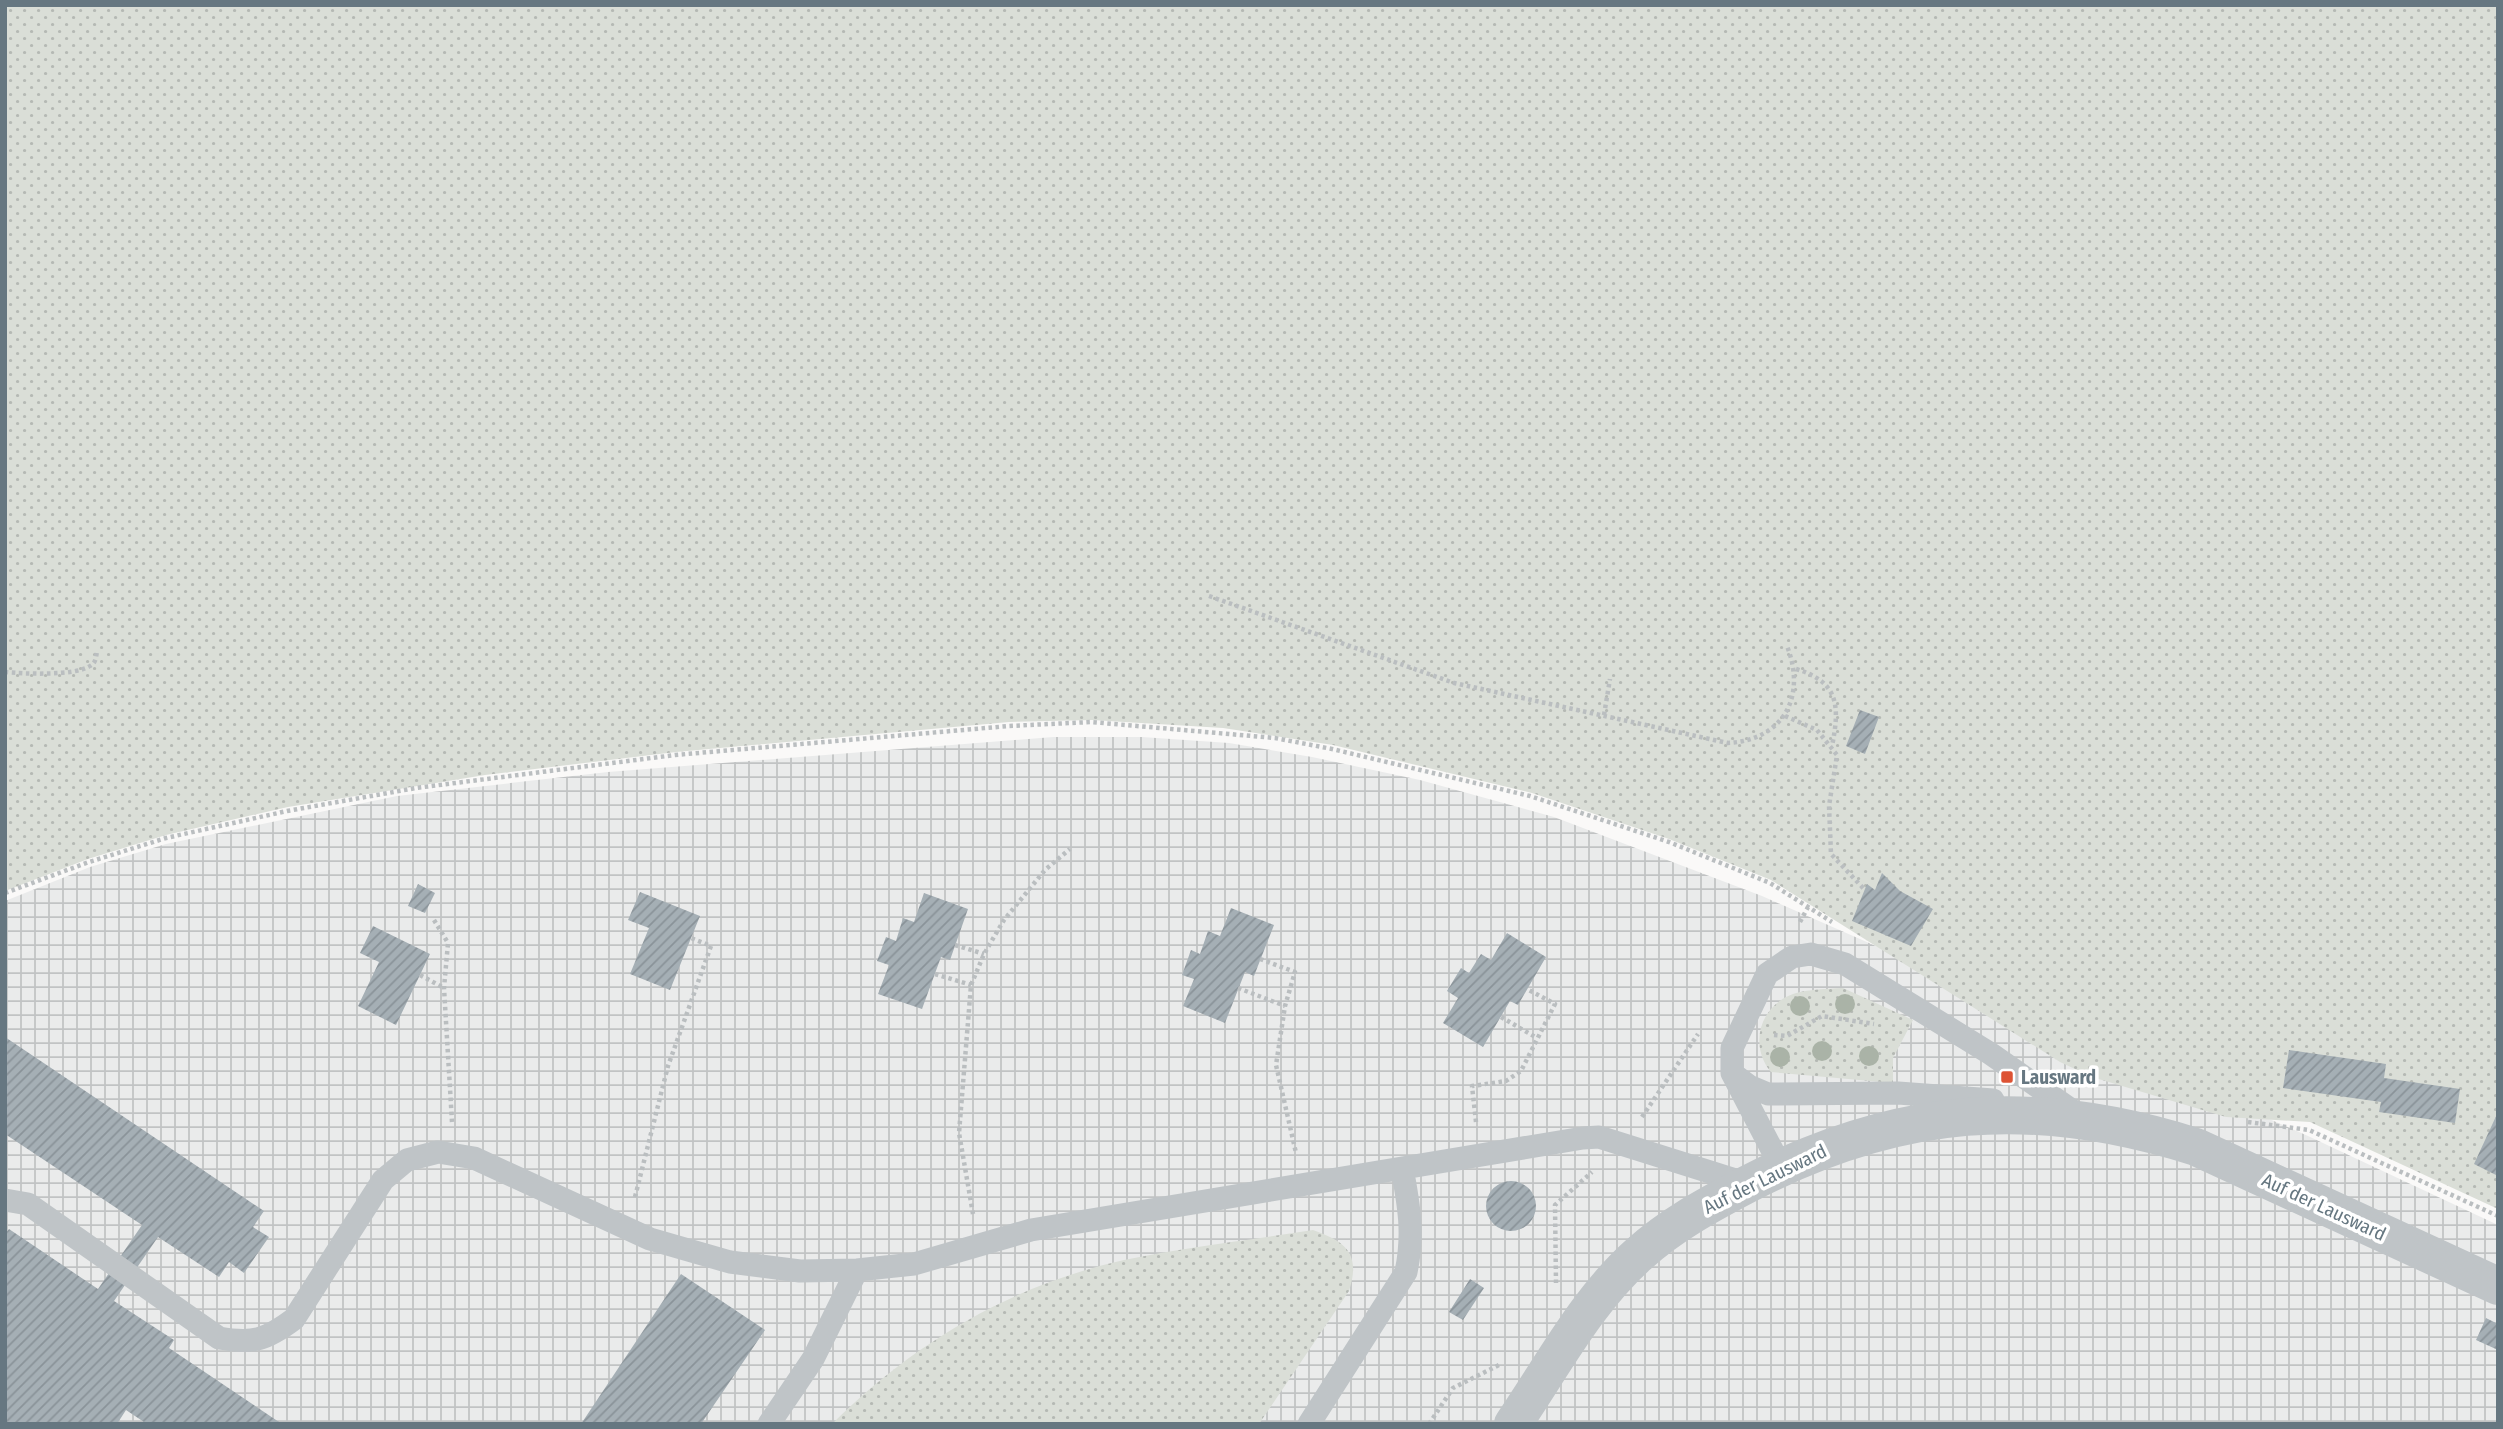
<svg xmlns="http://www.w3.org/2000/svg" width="2503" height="1429" viewBox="0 0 2503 1429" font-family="'Fira Sans Condensed',sans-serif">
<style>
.industrial{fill:url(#industrial-grid)}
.grass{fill:url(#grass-dots)}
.building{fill:url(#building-hatch)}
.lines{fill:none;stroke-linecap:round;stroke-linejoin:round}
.path{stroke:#babec0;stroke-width:4.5;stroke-dasharray:3.5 3.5;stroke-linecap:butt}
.service{stroke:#bfc4c7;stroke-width:23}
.minor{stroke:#bfc4c7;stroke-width:38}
.tree{fill:#aab3a7}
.poi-dot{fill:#dd5334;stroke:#fff;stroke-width:2.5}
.labels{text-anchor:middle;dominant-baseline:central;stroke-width:7;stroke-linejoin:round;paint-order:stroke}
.poi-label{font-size:19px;font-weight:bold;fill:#667781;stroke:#fff;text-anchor:start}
.street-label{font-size:19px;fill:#667781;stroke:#fff}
</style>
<defs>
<pattern id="industrial-grid" width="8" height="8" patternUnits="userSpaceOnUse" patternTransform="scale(1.75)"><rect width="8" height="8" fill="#eaebeb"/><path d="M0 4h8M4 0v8" fill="none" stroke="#c1c3c4"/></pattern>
<pattern id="grass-dots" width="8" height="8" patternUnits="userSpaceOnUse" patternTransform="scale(1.75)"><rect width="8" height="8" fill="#daded7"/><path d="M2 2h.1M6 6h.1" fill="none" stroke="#b5b9b4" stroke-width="1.8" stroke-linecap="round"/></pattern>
<pattern id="building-hatch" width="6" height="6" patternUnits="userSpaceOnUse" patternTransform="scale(1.75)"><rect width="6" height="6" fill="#a5afb5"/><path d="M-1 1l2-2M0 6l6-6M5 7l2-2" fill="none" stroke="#8a9399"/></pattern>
</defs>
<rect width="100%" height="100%" fill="#faf9f8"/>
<path class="industrial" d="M1053,737h89l87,6 83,14 108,23 134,37 208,79 546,240 190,89v199h-2493v-523l85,-34 76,-23 231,-48 211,-24z"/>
<path class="grass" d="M5,5h2493v1204l-188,-87 -84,-5 -134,-40 -32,-15 -289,-182 -102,-41 -137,-46 -199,-48 -110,-17 -131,-8 -83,2 -333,30 -191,23 -197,32 -122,28 -78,24 -83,32z
M1843,988l70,32 -20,38v25l-122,-11c-22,-26 -12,-66 22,-78 16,-5 33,-5 50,-6z
M1313,1230c33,12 48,23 36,61l-90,133h-427c81,-81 180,-139 292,-164 62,-13 127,-20 189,-30z"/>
<path class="building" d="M1860,710l19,7 -14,37 -19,-8z
M1882,873l18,18 33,18 -22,37 -59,-25 15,-37 8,6z
M418,884l17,9 -10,20 -17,-7z
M640,892l60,24 -30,74 -40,-16 19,-46 -21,-8z
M924,893l44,16 -18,51 -9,-3 -19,52 -44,-15 11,-29 -12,-4 9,-24 10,4 7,-23 11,4z
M1231,908l43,17 -20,51 -9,-4 -20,51 -42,-17 11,-27 -12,-4 9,-25 9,4 8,-23 12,5z
M373,926l57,28 -34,71 -38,-19 21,-44 -19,-9z
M1507,933l39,24 -28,48 -8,-4 -27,46 -40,-24 15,-25 -11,-7 14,-23 8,5 12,-19 10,6z
M5,1037l259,174 -11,16 16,10 -25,36 -15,-11 -10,15 -61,-40 -44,64 60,39 -5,8 113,76h-135l-21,-14 -9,14h-112v-190l4,-5 89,60 44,-64 -137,-91z
M2289,1050l97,14 -2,14 76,11 -5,34 -76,-11 2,-10 -98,-14z
M2498,1112v64l-24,-12z
M1486 1206a25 25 0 1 1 50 0a25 25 0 1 1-50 0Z
M681,1274l84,56 -64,94h-120z
M1470,1279l14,9 -21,32 -14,-8z
M2486,1318l12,6v26l-22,-10z"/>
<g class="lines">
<path class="path" d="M1209,596l245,87 274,60c55,-3 79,-46 59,-97
M1796,669c43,13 44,37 36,77
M5,672c19,2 70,4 85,-6 6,-3 6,-9 7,-15
M1604,715l6,-36
M1785,716l32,14 20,25 -8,51 2,48 33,35
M5,893l84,-31 77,-24 121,-27 129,-23 259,-33 334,-29 82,-4 184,16 57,11 198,47 139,46 101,41 62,39
M434,920l14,23 -4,45 8,134
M1800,922l8,-15
M955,945l29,9
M1260,959l35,13 -10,34 -9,59 20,88
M935,974l36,11
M420,975l24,13
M1238,988l47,18
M1501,1017l36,21
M1774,1035l13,1 35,-20 52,8
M1642,1117l56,-83
M1476,1122l-4,-36 34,-5 15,-10 34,-67 -28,-15
M2248,1122l61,8 189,86
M635,1197l33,-131 43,-120 -20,-8
M973,1214l-14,-81 12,-148 13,-31 20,-34 41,-50 25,-21
M1556,1283l-1,-78 37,-33
M1429,1424l24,-36 48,-24"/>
<path class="service" d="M1733,1074l16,12 19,8 130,-1 95,7
M1781,1167l-49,-94v-25l35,-74 25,-17 19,-3 34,10 146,90 89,62
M5,1200l23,4 191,134c34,6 47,2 75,-19l89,-139 24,-20 31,-8 36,6 176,81 80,23 70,9 57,-1 57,-6 117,-34 552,-92 16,-1 149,47
M769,1424l44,-65 44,-89
M1309,1424l97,-152c8,-37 3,-67 -4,-104"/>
<path class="minor" d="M1513,1424c39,-57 74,-124 126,-170 32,-29 69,-49 107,-69 151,-79 287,-90 450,-38l302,139"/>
</g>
<g class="tree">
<circle cx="1845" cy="1004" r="10"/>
<circle cx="1800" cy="1006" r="10"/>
<circle cx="1822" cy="1051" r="10"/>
<circle cx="1869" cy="1056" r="10"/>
<circle cx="1780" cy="1057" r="10"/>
</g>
<rect class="poi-dot" x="2000" y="1070" width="14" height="14" rx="3.5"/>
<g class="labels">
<g class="poi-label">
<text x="2021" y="1077">Lausward</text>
</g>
<g class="street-label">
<text transform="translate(1765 1179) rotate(-26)">Auf der Lausward</text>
<text transform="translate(2324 1207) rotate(25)">Auf der Lausward</text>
</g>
</g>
<rect width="2503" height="1429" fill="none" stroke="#667781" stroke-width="14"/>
</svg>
